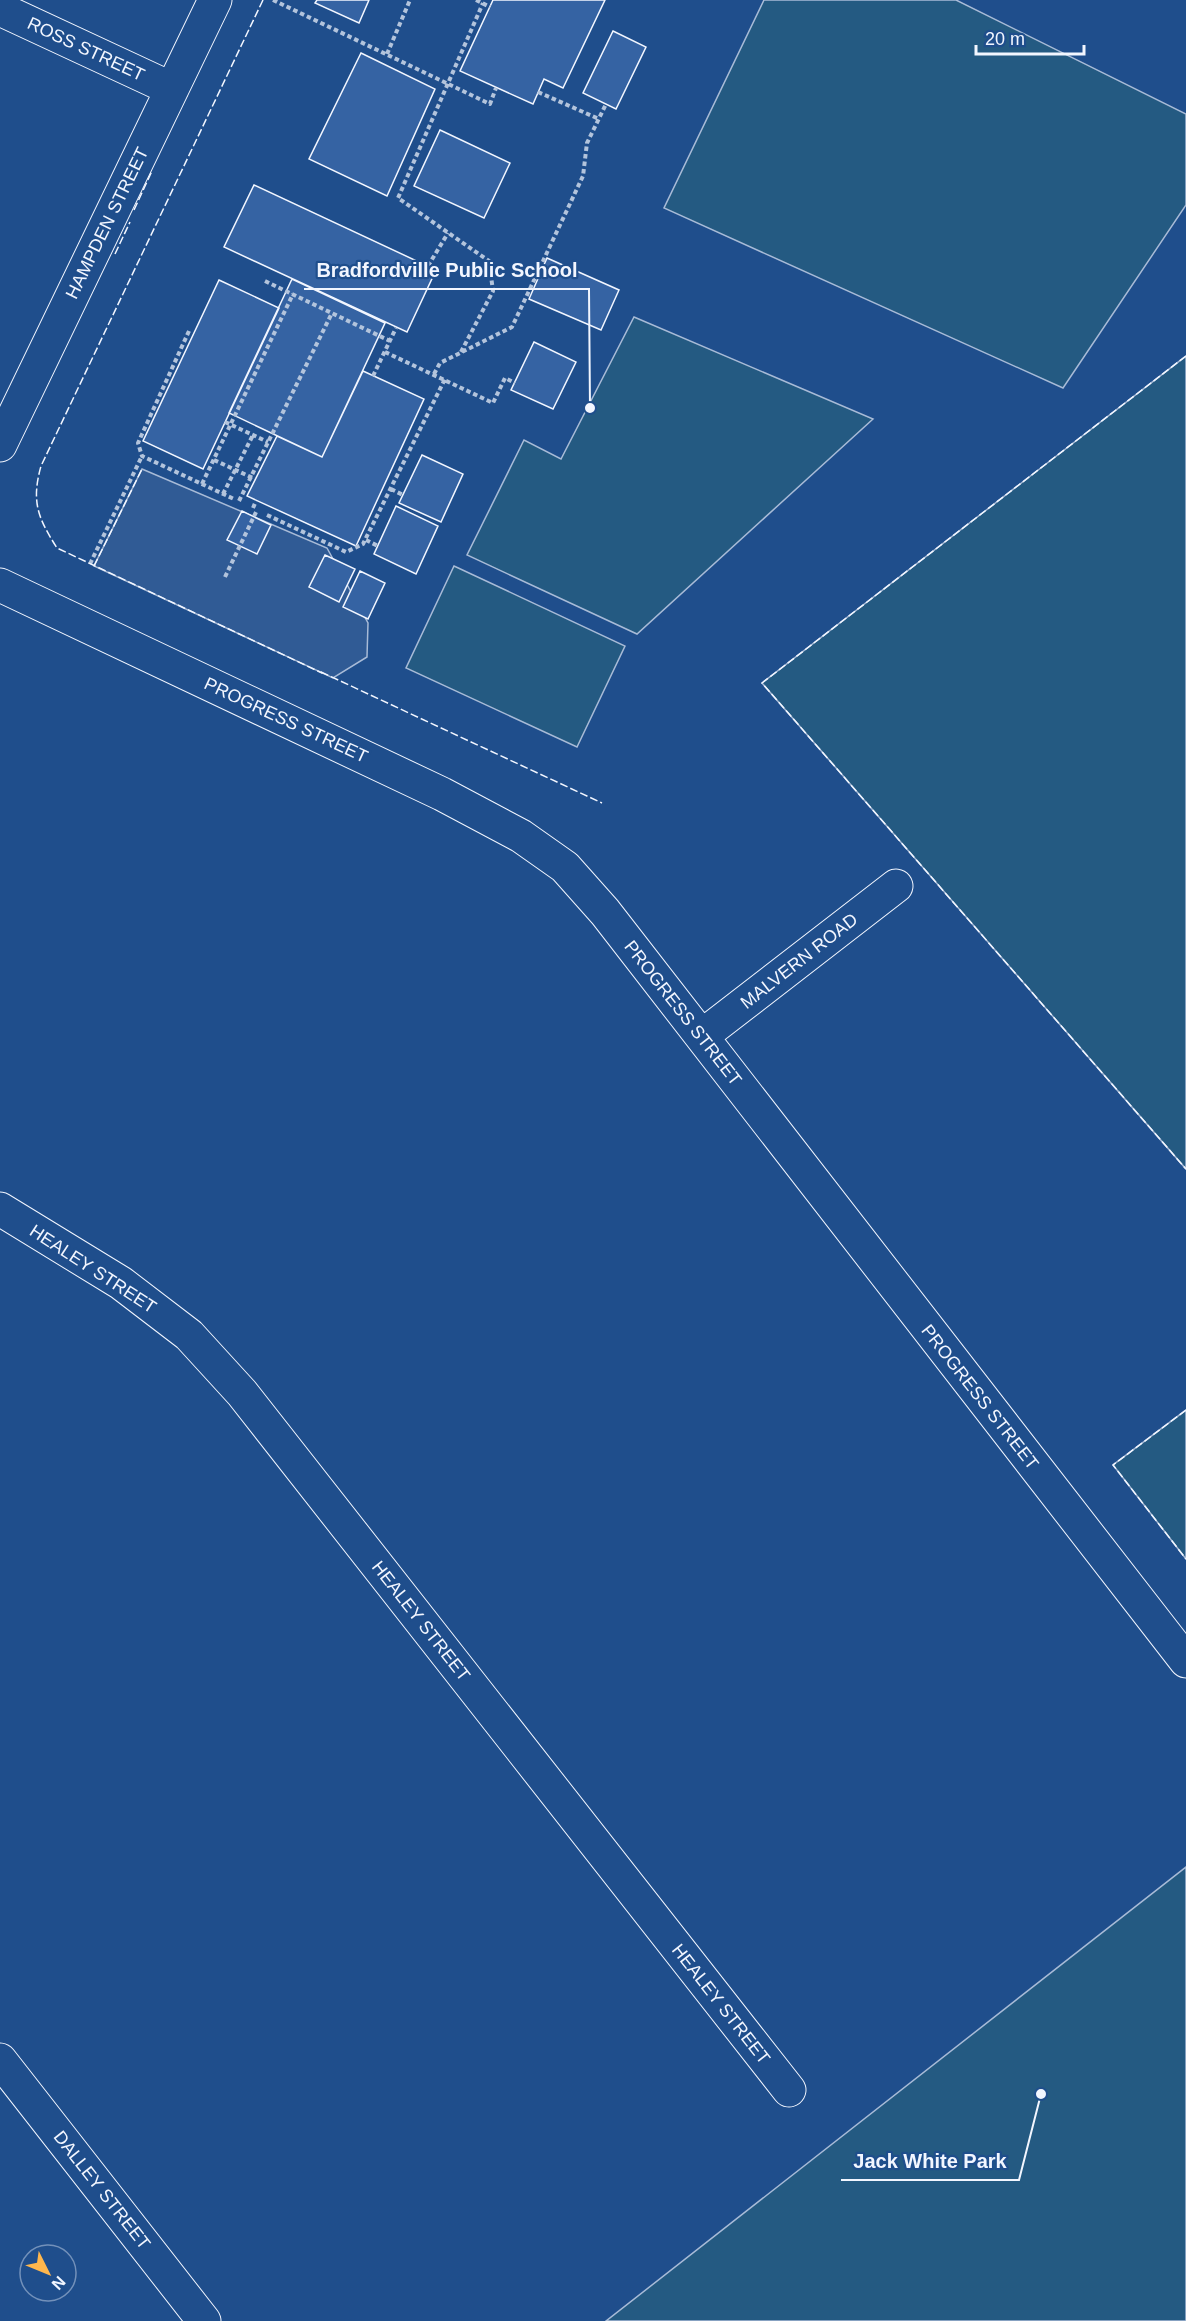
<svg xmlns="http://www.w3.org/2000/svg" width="1186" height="2321" viewBox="0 0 1186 2321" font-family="Arial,sans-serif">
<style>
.green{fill:#245a82;stroke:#a8bbd7;stroke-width:1.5}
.parking{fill:#305b95;stroke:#a8bbd7;stroke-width:1.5}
.building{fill:#3563a3;stroke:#f2f6ff;stroke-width:1.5}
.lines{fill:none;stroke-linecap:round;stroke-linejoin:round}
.minor-casing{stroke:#f2f6ff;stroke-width:35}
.path{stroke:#b3c4dc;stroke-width:4;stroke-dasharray:4.5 3;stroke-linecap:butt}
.minor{stroke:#1f4e8c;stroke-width:33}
.fence{stroke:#f2f6ff;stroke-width:1.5;stroke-dasharray:8 3;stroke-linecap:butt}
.labels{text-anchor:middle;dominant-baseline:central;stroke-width:4.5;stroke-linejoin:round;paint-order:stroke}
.street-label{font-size:18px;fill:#f2f6ff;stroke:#1f4e8c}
.leader{fill:none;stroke:#f2f6ff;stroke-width:2}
.callout-dot{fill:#f2f6ff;stroke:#1f4e8c;stroke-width:2}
.callout-label{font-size:20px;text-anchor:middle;font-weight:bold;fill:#f2f6ff;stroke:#1f4e8c;stroke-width:4.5;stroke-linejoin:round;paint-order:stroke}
</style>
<rect width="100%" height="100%" fill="#1f4e8c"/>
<path class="green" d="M764,0h192l230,114v91l-123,183 -399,-180z
M634,317l239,102 -236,215 -170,-79 57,-115 37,19z
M1186,356v813l-424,-486z
M454,566l171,80 -48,101 -171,-79z
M1186,1410v149l-73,-94z
M1186,1867v454h-580z"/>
<path class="parking" d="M142,469l185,79 41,75 -1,34 -34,21 -239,-112z"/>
<path class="building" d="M317,0h52l-10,23 -44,-20z
M493,0h112l-42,88 -19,-9 -11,25 -73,-33z
M613,31l33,16 -30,62 -33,-16z
M361,53l74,36 -48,107 -78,-37z
M440,130l70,33 -26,55 -70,-32z
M254,185l182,85 -29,62 -183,-85z
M547,258l72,32 -18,40 -72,-31z
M292,279l93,44 -63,134 -93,-44z
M219,280l60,28 -76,161 -60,-28z
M534,342l42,20 -23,47 -42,-19z
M363,371l61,28 -68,147 -109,-50 30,-60 45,21z
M422,455l41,19 -22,48 -42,-19z
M396,506l42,20 -22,48 -42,-20z
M242,511l29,14 -14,29 -30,-14z
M325,555l30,14 -16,33 -30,-15z
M360,571l25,12 -17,36 -25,-12z"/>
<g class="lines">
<defs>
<path id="minor" d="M0,9l172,80
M0,445l215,-445
M0,585l442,209 79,42 44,31 40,45 581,749
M702,1036l194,-150
M0,1209l121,74 68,52 53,58 547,697
M0,2060l204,261"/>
</defs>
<use href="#minor" class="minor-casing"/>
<path class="path" d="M273,0l217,104 6,-16
M476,0l14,7
M387,54l23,-54
M538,92l61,27
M428,266l20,-33
M265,281l125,60
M189,331l-51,112 4,13 92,43
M385,352l108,51 12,-25 10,5
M461,352l32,-61 -4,-30 -91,-63 85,-195
M434,374l6,-11 72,-36 71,-151 4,-33 19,-39
M373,376l23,-48
M225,422l43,20
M214,460l41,19
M202,484l91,-190
M391,489l12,6
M223,494l30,-59
M239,501l93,-188
M253,508l3,-7
M267,515l79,37 17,-8 82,-165
M366,540l12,6
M90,564l52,-108
M225,577l32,-67"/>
<use href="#minor" class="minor"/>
<path class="fence" d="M263,0l-222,466c-10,36 -3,52 16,82l265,125
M134,210l18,-39
M115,254l15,-32
M1186,356l-424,327 424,486
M94,566l48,-97
M321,672l281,131
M1186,1410l-73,55 73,94"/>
</g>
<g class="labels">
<g class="street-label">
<text transform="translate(86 49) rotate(25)">ROSS STREET</text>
<text transform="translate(107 223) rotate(-64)">HAMPDEN STREET</text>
<text transform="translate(286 720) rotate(25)">PROGRESS STREET</text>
<text transform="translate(799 961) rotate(-38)">MALVERN ROAD</text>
<text transform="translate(683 1013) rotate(52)">PROGRESS STREET</text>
<text transform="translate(93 1269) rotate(33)">HEALEY STREET</text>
<text transform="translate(980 1397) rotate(52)">PROGRESS STREET</text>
<text transform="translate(421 1621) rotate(52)">HEALEY STREET</text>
<text transform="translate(721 2004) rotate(52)">HEALEY STREET</text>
<text transform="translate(102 2190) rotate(52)">DALLEY STREET</text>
</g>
</g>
<path class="leader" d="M590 408L589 289H304M1041 2094L1019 2180H841"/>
<g class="callout-dot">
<circle cx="590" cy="408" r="6"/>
<circle cx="1041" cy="2094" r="6"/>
</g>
<g class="callout-label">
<text x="447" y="277">Bradfordville Public School</text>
<text x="930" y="2168">Jack White Park</text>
</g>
<g transform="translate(48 2273) rotate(133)"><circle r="28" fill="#1f4e8c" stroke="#7391ba" stroke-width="1.5"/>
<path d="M0-4.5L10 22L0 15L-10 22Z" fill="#ffb74d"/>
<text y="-9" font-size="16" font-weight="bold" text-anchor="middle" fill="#f2f6ff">N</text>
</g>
<path d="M976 45v9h108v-9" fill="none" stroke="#f2f6ff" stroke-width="3"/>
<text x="985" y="45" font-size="18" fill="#f2f6ff" stroke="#1f4e8c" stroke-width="4.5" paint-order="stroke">20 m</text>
</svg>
